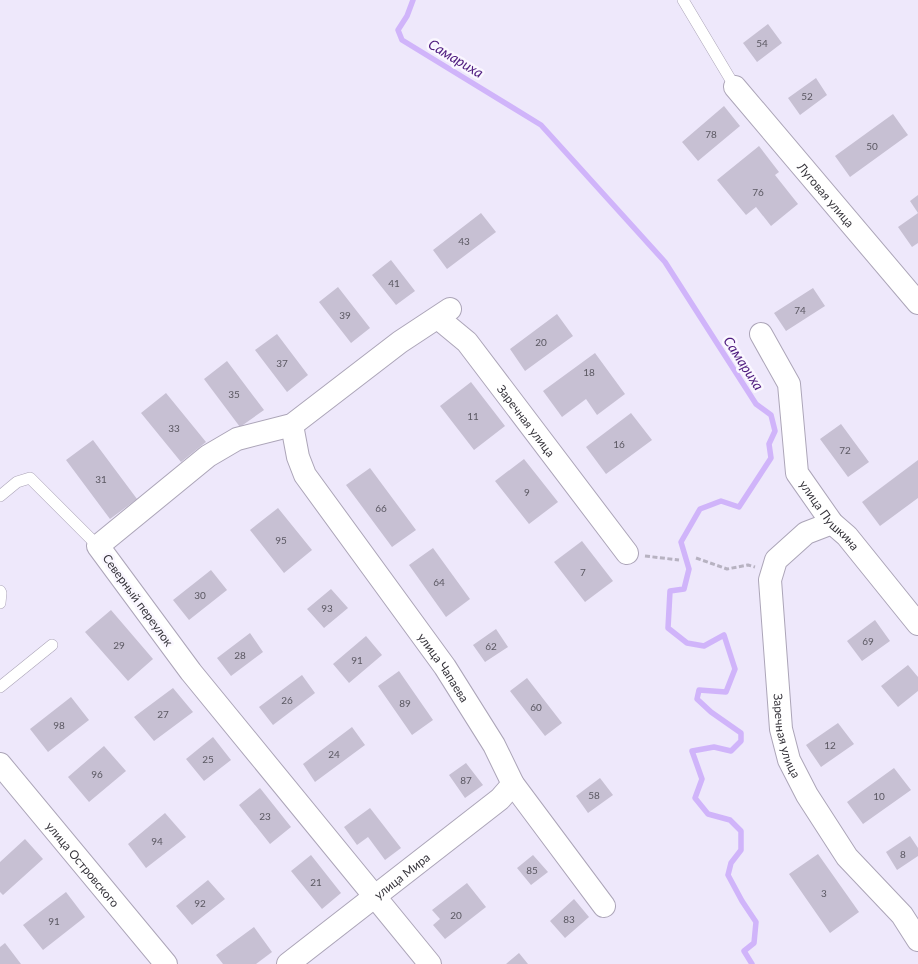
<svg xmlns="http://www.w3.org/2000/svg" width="918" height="964" viewBox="0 0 918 964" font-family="Lato,sans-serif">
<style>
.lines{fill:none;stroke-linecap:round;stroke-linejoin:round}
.stream{stroke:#d0b4fa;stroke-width:5.5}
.building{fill:#c7c0d3}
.lane-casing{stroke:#aca5b8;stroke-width:12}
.street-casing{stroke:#aca5b8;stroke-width:24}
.path{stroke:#b7b2c1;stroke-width:3;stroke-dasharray:5 2.5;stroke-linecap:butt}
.lane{stroke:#fff;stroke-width:11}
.street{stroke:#fff;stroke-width:22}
.labels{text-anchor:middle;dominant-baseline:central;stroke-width:5;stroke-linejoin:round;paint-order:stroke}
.number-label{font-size:10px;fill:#5b5862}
.street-label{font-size:12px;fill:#37353c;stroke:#faf7ff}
.water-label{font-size:14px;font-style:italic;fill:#4f1c7f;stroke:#faf7ff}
</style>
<rect width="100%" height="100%" fill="#eee8fb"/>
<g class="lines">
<path class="stream" d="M413,0l-6,16 -9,14 4,10 139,85 124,137 91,142 15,11 4,16 -6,13 2,14 -32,49 -18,-6 -21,8 -19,33 8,27 -5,20 -14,2 -2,37 19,15 17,3 20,-11 11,34 -9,23 -27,-2 -2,9 14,13 30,21v8l-10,10 -17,-4 -22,4 10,28 -7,19 13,16 22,6 11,11v19l-10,13 -3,12 14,26 14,21 -2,21 -10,8 8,13"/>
</g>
<path class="building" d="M768,24l14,19 -25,19 -14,-19z
M816,78l11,17 -27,20 -12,-17z
M724,106l16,20 -42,35 -16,-19z
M893,114l15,21 -58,42 -15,-21z
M759,146l20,26 -4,3 23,29 -27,22 -15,-19 -10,8 -29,-35z
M918,195v18l-8,-12z
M481,213l15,19 -49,37 -14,-19z
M918,213v30l-6,4 -14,-20z
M391,260l24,31 -19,14 -24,-30z
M338,287l32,41 -19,15 -32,-41z
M813,288l12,18 -39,25 -12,-18z
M557,314l16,22 -48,35 -15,-22z
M277,334l31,41 -21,17 -32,-42z
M595,353l30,41 -28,21 -11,-16 -24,18 -19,-26z
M227,361l37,49 -24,17 -36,-48z
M471,382l34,44 -31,24 -34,-44z
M166,393l40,49 -25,20 -40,-49z
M631,413l21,27 -46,34 -20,-27z
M841,424l28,38 -21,15 -28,-38z
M93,440l44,59 -27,20 -44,-59z
M524,459l34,43 -29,22 -34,-43z
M918,460v38l-38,28 -18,-24z
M370,468l46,62 -24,17 -46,-62z
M278,508l34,42 -28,23 -34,-43z
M582,541l31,40 -28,21 -31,-40z
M433,548l37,51 -24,18 -37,-52z
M211,570l16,20 -38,30 -16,-20z
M331,589l17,19 -24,20 -17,-19z
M111,610l42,49 -25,22 -43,-49z
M875,620l15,21 -28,20 -15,-20z
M496,629l12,18 -23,15 -12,-17z
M250,633l13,19 -32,24 -14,-18z
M366,636l16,19 -33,28 -16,-19z
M908,665l10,12v14l-20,16 -17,-21z
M399,671l34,49 -21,15 -34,-49z
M302,675l13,18 -42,32 -14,-18z
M527,678l35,45 -17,13 -35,-45z
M173,688l20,24 -39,29 -20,-24z
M71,697l18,23 -41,32 -18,-23z
M838,723l16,21 -33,23 -15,-22z
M352,727l13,18 -50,37 -12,-18z
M213,737l18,23 -27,21 -18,-22z
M104,746l22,25 -37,31 -21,-25z
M466,763l17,22 -18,13 -16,-23z
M894,768l17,22 -48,34 -16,-22z
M600,778l13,17 -25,18 -12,-17z
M260,788l31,39 -21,17 -31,-39z
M370,808l31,40 -16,12 -17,-23 -11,8 -13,-18z
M165,813l21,24 -40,31 -18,-24z
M910,836l8,12v8l-21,14 -11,-18z
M25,839l18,20 -40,36 -3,-3v-30z
M818,854l41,58 -29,21 -41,-59z
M311,855l30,38 -19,16 -31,-38z
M533,855l15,17 -17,13 -14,-17z
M208,880l17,19 -33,26 -16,-19z
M467,883l19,24 -41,32 -12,-14 7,-6 -8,-9z
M66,892l19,25 -42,33 -20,-25z
M574,899l15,18 -24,21 -15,-17z
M254,927l18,25 -16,12h-33l-7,-9z
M5,943l16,21h-21v-17z
M519,953l9,11h-22z"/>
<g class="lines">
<defs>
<path id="lane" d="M683,0l52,87
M0,496l17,-14 13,-4 68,68
M0,591l1,2 -1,10
M0,687l52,-42"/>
<g id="street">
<path id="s1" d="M735,87l183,216"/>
<path id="s2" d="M438,318l29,24 160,211"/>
<path id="s3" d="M761,334l28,50 8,89 35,50 15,13 71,88"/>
<path id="s4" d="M292,425l6,32 7,18 140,192 49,78 19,39 91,122"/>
<path id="s5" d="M832,523l-26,10 -30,27 -6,20 11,149 8,31 18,35 40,62 55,58 16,25"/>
<path id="s6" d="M0,764l166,200"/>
<path id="s7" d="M288,964l212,-165 13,-15"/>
<path d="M430,964l-239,-292 -93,-126 110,-90 29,-17 55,-14 108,-83 50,-33"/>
</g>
</defs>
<use href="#lane" class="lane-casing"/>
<use href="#street" class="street-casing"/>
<path class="path" d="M645,556l34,4
M696,558l31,11 21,-4 7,2"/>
<use href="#lane" class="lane"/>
<use href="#street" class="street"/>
</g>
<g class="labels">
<g class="number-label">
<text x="762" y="43">54</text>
<text x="807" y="96">52</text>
<text x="711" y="134">78</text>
<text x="872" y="146">50</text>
<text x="758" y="192">76</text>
<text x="464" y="241">43</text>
<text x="394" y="283">41</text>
<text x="800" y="310">74</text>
<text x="345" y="315">39</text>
<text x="541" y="342">20</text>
<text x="282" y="363">37</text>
<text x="589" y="372">18</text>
<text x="234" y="394">35</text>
<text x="473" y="416">11</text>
<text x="174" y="428">33</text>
<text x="619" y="444">16</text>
<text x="845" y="450">72</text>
<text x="101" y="479">31</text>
<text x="527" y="492">9</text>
<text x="381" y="508">66</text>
<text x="281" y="540">95</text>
<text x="583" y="572">7</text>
<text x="439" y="582">64</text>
<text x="200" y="595">30</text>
<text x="327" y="608">93</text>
<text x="868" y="641">69</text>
<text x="119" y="645">29</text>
<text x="491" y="646">62</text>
<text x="240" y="655">28</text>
<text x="357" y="660">91</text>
<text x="287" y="700">26</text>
<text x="405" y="703">89</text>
<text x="536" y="707">60</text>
<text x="163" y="714">27</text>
<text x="59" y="725">98</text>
<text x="830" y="745">12</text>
<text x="334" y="754">24</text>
<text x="208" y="759">25</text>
<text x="97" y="774">96</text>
<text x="466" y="780">87</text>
<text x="594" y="795">58</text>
<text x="879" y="796">10</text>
<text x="265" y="816">23</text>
<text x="157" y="841">94</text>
<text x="903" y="854">8</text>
<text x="532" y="870">85</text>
<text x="316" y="882">21</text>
<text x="824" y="893">3</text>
<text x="200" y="903">92</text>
<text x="456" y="915">20</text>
<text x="569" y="919">83</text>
<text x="54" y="921">91</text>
</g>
<g class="street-label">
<text stroke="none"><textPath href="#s1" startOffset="141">Луговая улица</textPath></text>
<text stroke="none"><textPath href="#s2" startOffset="136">Заречная улица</textPath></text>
<text stroke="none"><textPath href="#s3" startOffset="200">улица Пушкина</textPath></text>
<text transform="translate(138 600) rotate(54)">Северный переулок</text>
<text stroke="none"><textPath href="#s4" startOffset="289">улица Чапаева</textPath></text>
<text stroke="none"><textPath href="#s5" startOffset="246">Заречная улица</textPath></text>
<text stroke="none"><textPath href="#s6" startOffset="130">улица Островского</textPath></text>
<text stroke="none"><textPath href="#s7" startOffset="144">улица Мира</textPath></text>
</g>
<g class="water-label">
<text transform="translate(456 58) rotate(31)">Самариха</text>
<text transform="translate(744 363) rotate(57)">Самариха</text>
</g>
</g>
</svg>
